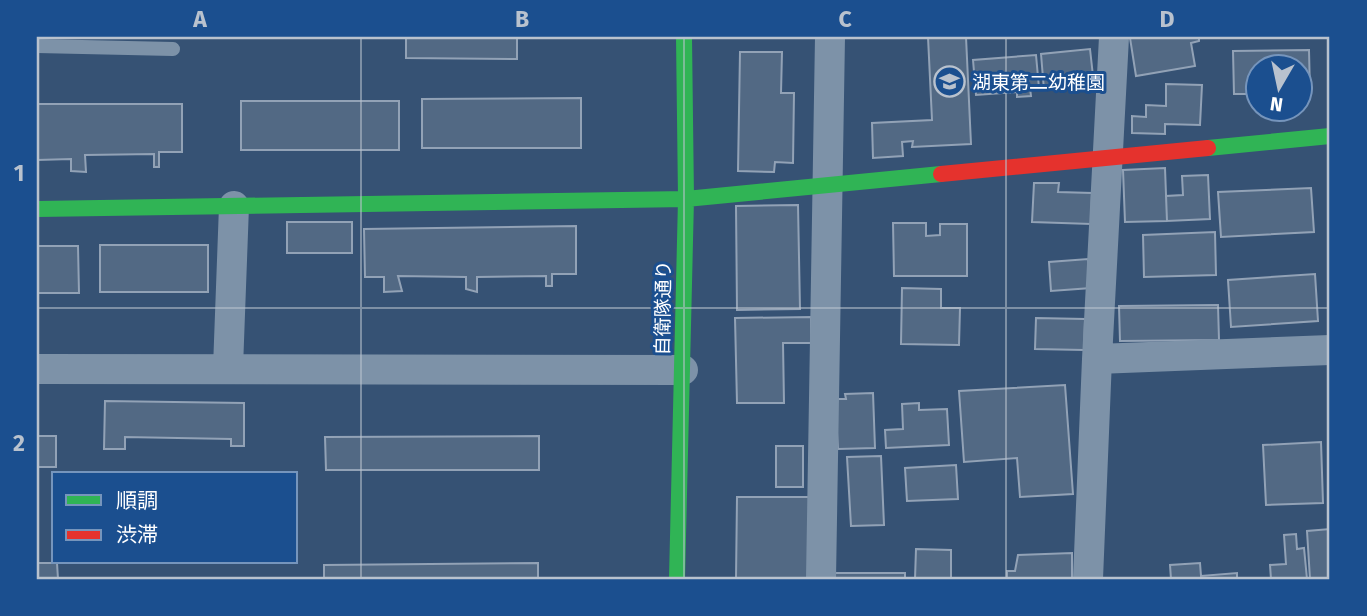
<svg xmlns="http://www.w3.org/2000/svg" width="1367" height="616" viewBox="0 0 1367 616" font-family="'Fira Sans','Noto Sans JP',sans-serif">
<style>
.building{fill:#526984;stroke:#92a2b6;stroke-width:2}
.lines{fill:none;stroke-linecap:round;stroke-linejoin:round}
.lane{stroke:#7d92a8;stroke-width:14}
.street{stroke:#7d92a8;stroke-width:30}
.fast{stroke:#30b455;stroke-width:16}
.jam{stroke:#e5322d;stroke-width:16}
.grid{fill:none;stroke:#b9c2ce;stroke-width:2;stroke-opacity:0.55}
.labels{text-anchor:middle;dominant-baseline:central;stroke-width:6;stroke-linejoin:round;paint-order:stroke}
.poi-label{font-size:19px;fill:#fff;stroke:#1b4f8f;text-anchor:start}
.street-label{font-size:19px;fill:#fff;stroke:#1b4f8f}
.neatline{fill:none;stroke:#b9c2ce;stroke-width:2.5}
.grid-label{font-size:23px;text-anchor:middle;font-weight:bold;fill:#b9c2ce}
</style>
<rect width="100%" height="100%" fill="#365274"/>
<path class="building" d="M406,37h111v22l-111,-1z
M742,37h41v1h-41z
M928,37h38l5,107 -59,3 1,-6 -11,1 1,14 -30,2 -1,-35 60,-3z
M1139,37h60v4l-8,2 4,23 -59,10 -6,-38z
M1090,49l4,36 -50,5 -3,-36z
M1309,50l1,43h-10v-27h-42v28h-24l-1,-43z
M740,52h42l-1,41h13l-1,70 -18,-1 -1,10 -36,-1z
M1036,55l3,33h-9l1,8 -14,1v-5l-41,3 -3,-35z
M1166,84l36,1 -2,40 -35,-1v10l-33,-1v-17l14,1v-12l20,1z
M581,98v50h-159v-49z
M241,101h158v49h-158z
M37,104h145v48h-23v15h-5v-13l-69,1 1,17 -15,-1v-12l-34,1z
M1165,168l2,53 -42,1 -2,-52z
M1208,175l2,44 -43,2 -1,-25 17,-1 -1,-19z
M1034,183h25l-1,9 34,1 -1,31 -59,-2z
M1311,188l3,44 -93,5 -3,-45z
M798,205l2,104 -63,1 -1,-104z
M287,222h65v31h-65z
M893,223h33v13l14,-1v-11h27v52h-73z
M576,226v48h-24v12h-6v-10l-69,1v15l-11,-3v-12l-68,-1 4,15 -18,1v-15h-19l-1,-48z
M1215,232l1,43 -72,2 -1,-42z
M100,245h108v47h-108z
M37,246h41l1,47h-42z
M1088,259l3,29 -40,3 -2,-29z
M1315,274l3,47 -87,6 -3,-47z
M902,288l39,1v19h19l-1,37 -58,-1z
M1218,305l1,35 -99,1 -1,-35z
M811,317v26h-28l1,60h-47l-2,-85z
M1036,318l49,1 -1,31 -49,-1z
M1065,385l8,109 -53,3 -3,-39 -53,4 -5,-71z
M873,393l2,55 -37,1 -3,-50h11l-1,-5z
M105,401l139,2v43h-13v-7l-106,-2v12h-21z
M919,403v7l28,-1 2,36 -63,3 -1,-18 18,-1 -1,-25z
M37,436h19v31h-19z
M539,436v34h-213l-1,-33z
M1321,442l2,61 -57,2 -3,-60z
M776,446h27v41h-27z
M881,456l3,69 -33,1 -4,-69z
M956,465l2,34 -51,2 -2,-33z
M737,497h73v82h-74z
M1330,529v50h-20l-3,-48z
M1296,534l1,15 7,-1 3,31h-36l-1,-14 16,-1 -2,-29z
M916,549l35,1v29h-36z
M1072,553v26h-65v-8h8l3,-16z
M37,563h20l1,16h-21z
M538,563v16h-214v-14z
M1200,563l1,13 36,-3v6h-66l-1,-14z
M832,573h73v6h-73z"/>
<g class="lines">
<path class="lane" d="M37,46l136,3"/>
<path class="street" d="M1097,359l233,-9
M228,368l6,-162
M37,369l646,1
M821,579l9,-542
M1088,579l9,-220 17,-322"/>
<path class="fast" d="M1208,148l122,-12
M37,209l649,-10 255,-25
M677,579l9,-380 -2,-162"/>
<path class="jam" d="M941,174l267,-26"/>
</g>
<path class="grid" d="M361,37v542M684,37v542M1006,37v542M37,308h1293"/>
<defs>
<symbol id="school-ring" viewBox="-11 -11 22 22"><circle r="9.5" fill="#1b4f8f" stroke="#b9c2ce" stroke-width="1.5"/><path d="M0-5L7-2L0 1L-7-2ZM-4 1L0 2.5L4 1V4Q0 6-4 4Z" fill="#b9c2ce"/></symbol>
</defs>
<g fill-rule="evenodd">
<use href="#school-ring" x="932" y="64" width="35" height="35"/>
</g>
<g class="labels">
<g class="poi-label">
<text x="972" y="82">湖東第二幼稚園</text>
</g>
<g class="street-label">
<text transform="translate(663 308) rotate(-89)">自衛隊通り</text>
</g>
</g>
<rect width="1367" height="616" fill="none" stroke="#1b4f8f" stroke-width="77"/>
<rect x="52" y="472" width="245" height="91" fill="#1b4f8f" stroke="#7695bc" stroke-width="2"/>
<rect x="66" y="495" width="35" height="10" fill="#30b455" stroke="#7695bc" stroke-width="2"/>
<text x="116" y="508" font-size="21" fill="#ffffff">順調</text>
<rect x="66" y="530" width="35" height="10" fill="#e5322d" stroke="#7695bc" stroke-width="2"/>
<text x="116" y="542" font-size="21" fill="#ffffff">渋滞</text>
<g transform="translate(1279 88) rotate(189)"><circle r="33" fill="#1b4f8f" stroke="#7695bc" stroke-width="2"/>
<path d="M0-5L12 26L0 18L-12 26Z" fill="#b9c2ce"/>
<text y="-10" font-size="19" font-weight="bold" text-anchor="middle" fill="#ffffff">N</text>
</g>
<rect x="38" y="38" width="1290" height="540" class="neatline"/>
<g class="grid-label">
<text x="200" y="27">A</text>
<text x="522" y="27">B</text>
<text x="845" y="27">C</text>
<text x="1167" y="27">D</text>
<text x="19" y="181">1</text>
<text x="19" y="451">2</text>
</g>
</svg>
